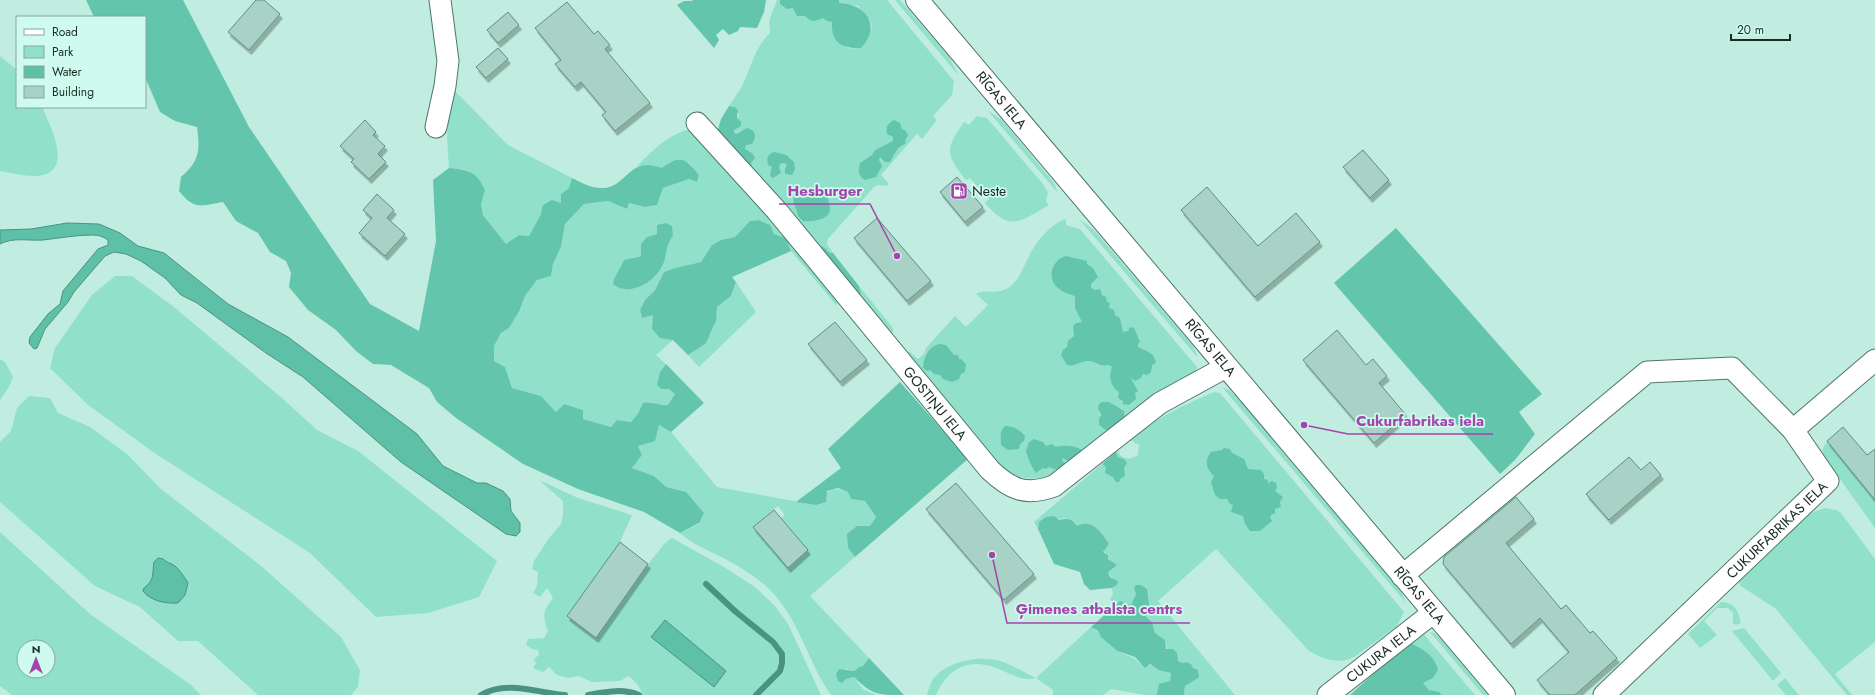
<svg xmlns="http://www.w3.org/2000/svg" width="1875" height="695" viewBox="0 0 1875 695" font-family="Jost,sans-serif">
<style>
.green{fill:#91e0ca;fill-rule:evenodd}
.forest{fill:#63c5ac}
.water{fill:#5ec0a7;stroke:#4a9380}
.lines{fill:none;stroke-linecap:round;stroke-linejoin:round}
.stream{stroke:#4a9380;stroke-width:6}
.building{fill:#a7d2c5;stroke:#638c80;filter:url(#shadow)}
.street-casing{stroke:#4d766a;stroke-width:23}
.highway-casing{stroke:#4d766a;stroke-width:24}
.street{stroke:#fff;stroke-width:21}
.highway{stroke:#fff;stroke-width:22}
.labels{text-anchor:middle;dominant-baseline:central;stroke-width:3.5;stroke-linejoin:round;paint-order:stroke}
.street-label{font-size:14px;fill:#1a2b26;stroke:#cefbed}
.poi-label{font-size:14px;fill:#1a2b26;stroke:#cefbed;text-anchor:start}
.leader{fill:none;stroke:#a444ac;stroke-width:1.5}
.callout-dot{fill:#a444ac;stroke:#cefbed;stroke-width:1.5}
.callout-label{font-size:15px;text-anchor:middle;font-weight:bold;fill:#a444ac;stroke:#cefbed;stroke-width:3.5;stroke-linejoin:round;paint-order:stroke}
</style>
<defs>
<filter id="shadow"><feDropShadow dx="2.5" dy="4.5" stdDeviation="0" flood-color="#0004"/></filter>
</defs>
<rect width="100%" height="100%" fill="#c1ede0"/>
<path class="green" d="M777,0h3v4l13,3 12,9 18,2 10,4c-1,6 0,9 4,15 7,12 11,12 24,11l11,-20 -2,-8 -12,-14 -19,-3v-3h48l67,81 -2,14 -19,21 4,4 -15,19 -5,-5 -36,41 8,9 -2,2 -9,-1 -4,2 -46,52 -1,5 6,9h-3l-5,-5 -10,2 -67,-78 4,-19 -7,-3 1,-5 -5,-15 -5,4 -3,-1 6,-19 -4,-7 -6,-1c4,-6 8,-12 12,-18 10,-19 13,-40 29,-55l-1,-12z
M895,0h5l49,57 10,19z
M0,56l17,14v37h25c7,16 31,61 1,68 -13,3 -30,-2 -43,-4z
M451,87l57,58 64,33 -3,10 -8,6v10l-20,10 -12,22 -10,-1 -13,9 -23,-29 -2,-11 4,-14 -18,-20 -18,-2 -2,-30z
M988,111l13,8 53,64 4,10z
M977,116l10,2 56,66 5,8 -2,9 3,4c-28,16 -39,28 -64,-2l4,-4 -9,-13 -2,1 -8,-9 -4,2c-21,-26 -21,-31 -2,-58l5,3z
M686,130h9l12,9 132,162 -3,4 -45,-54 -5,-13 -12,-4 -4,-9 -10,-5 -10,1 -15,16 -14,3 -9,5 -11,17 -26,6 -11,4 -9,18 -10,10 -5,10 2,8 11,-4 20,26 -17,15 10,9 -6,8 9,17 6,5 -7,11 -8,1 -9,-4 -20,20 -14,-2 -6,7 -29,-8 1,-9 -19,-6 -8,8 -15,-16 -29,-8 -7,-21 -11,-6v-15l7,-13 8,-5 10,-15 6,-17 12,-16 14,-4 2,-12 8,-17 4,-23 19,-20 24,-3 19,8 2,-6 16,4 12,-2 6,-17 26,-9 8,3 2,-7 -10,-12 -19,-1 -8,7 -14,-4 -12,2c15,-15 29,-30 50,-37zM657,234l16,2 -6,7 -2,16 -51,20 19,-22 8,-1 6,-19z
M1066,219v6l14,4 117,138 -1,5 -71,47c-6,-9 -11,-16 -22,-17l-5,7 5,18 7,6c-36,29 -57,60 -108,38l-97,-120 5,1 8,7 7,-6v-4l30,-33 11,11 22,-22 -12,-11c11,-7 22,4 37,-10 10,-10 12,-23 20,-35 6,-11 21,-27 33,-30z
M1079,219l15,11 99,116 5,12z
M115,276h17l42,31 108,91 35,32 41,21 139,110 -18,36 -51,16 -52,4 -66,-64 -154,-99 -68,-49 -38,-37 5,-20 37,-53z
M736,282l20,30 -57,55 -11,-12c21,-14 27,-22 29,-48l14,-11z
M859,286l34,42v4l-2,4 -37,-43 7,1z
M0,359l5,3 8,15 -4,10 -9,13z
M1222,387l7,3 11,11 161,190 5,12z
M1214,392l6,1 184,219 -7,14 -43,31c-16,8 -31,2 -45,-6l-93,-102 -58,52 77,94h-50l-1,-1 1,-8c6,-5 8,-15 6,-22l-5,-2 -3,1c-10,-5 -17,-13 -18,-23l-10,-7 -3,-11 -6,-7 2,-1 -5,-5 -9,-21 2,6 -5,11c-6,-3 -9,-5 -15,0l-6,-6 3,-5 -1,-6 5,-3 -9,-13 3,-3v-8l-3,-3v-3l-42,-37 -27,4 -1,7 -4,-7 68,-58 4,3 2,7 13,4 3,-5v-14l-6,-2 -2,-5 2,-2 2,5c6,5 12,4 18,0l1,-11 -5,-1v-2h-4c27,-24 51,-35 84,-49z
M29,396l21,2 8,15 32,14 37,27 34,35 99,76 81,72 19,33 -2,17 -7,8h-93l-60,-54h-20l-38,-34 -45,-21 -95,-84v-60l11,-11 6,-23z
M659,425l12,7 46,55 99,18c11,-13 15,-20 32,-13l3,7 14,2 11,16 -6,9h-13l-9,22 7,9 -45,39 59,62 -6,8 -4,1 -5,4 -8,-2 -4,14 4,-4 8,-2 9,12 13,6h-45c-24,-34 -31,-75 -61,-105 -12,-12 -28,-22 -43,-30 -16,-9 -34,-15 -47,-27l19,-9 -13,-32 -21,-5 -11,-11 -22,-8 10,-13 -4,-9zM778,506l7,9 -4,3 27,32 -20,18 -33,-43z
M1827,441l48,59v28l-50,-70 -3,-8z
M539,480l39,18 54,17 -12,27 28,22 18,-22 6,-4 52,29 31,20 20,19 13,18 33,71h-178l-5,-10 -9,-9 -9,5 -28,1 -14,-6 -10,2 -11,-3 -8,-8 -6,5 -10,-4 3,-5 -2,-4 5,-4 -1,-5 -6,-1 -6,-4 2,-6 16,-1 4,-7c-6,-17 -5,-19 5,-33l-6,-10 -7,9 -7,-4 4,-7 1,-14 -6,-3 2,-8 15,-23 12,-14 2,-11v-12z
M1825,508l11,2 5,3 34,46v83l-40,32 17,21h-5l-71,-86 -35,-23 -3,-5 66,-64 9,-5z
M0,532l90,82 101,71 10,10h-189l-12,-9zM24,647h24v24h-24z
M1721,602c14,0 17,9 20,21l-5,2 -3,-2v-10l-5,-5h-11l-13,13 13,14 -17,13 -12,-14z
M1091,627c10,6 16,17 26,24 8,5 16,4 22,12 12,1 21,7 32,10l-1,8 -15,14h-10l-34,-6 -8,6h-50v-5l-17,-12c-15,4 -28,-6 -42,-11 -28,-9 -47,3 -58,28h-9c1,-5 3,-10 5,-14 12,-20 50,-27 71,-19 11,4 22,11 33,16z
M1744,628l37,45 -8,8 -41,-50z
M1422,632l53,63h-33c-4,-4 -10,-3 -14,-6 -10,-9 -15,-34 -20,-47z
M1430,632l4,1 7,6 47,56h-5z
M1785,678l14,17h-13l-9,-10z"/>
<path class="forest" d="M86,0h97l66,127 121,177 49,27 17,-90 -3,-61 16,-12c20,2 27,3 36,22l-4,14 2,11 23,29 13,-9 10,1 12,-22 2,-9 9,-5 9,3v-9l8,-6 3,-10c10,5 19,10 29,10 20,2 27,-23 46,-23 5,0 10,2 15,3 18,-14 24,-9 37,7l-2,7 -8,-3 -26,9 -6,17 -12,2 -16,-4 -2,6 -19,-8 -24,3 -19,20 -4,23 -8,17 -2,12 -14,4 -12,16 -6,16 -10,16 -8,5 -7,13v15l11,6 7,21 29,8 15,16 8,-8 19,6v9l28,8 6,-7 14,2 7,-8 5,-11c10,-2 16,3 25,2l7,-11 -6,-5h-8l-4,-4 3,-13 6,-8 38,39 -33,29 -12,-7 -4,16 -17,5 4,9 -10,13 22,8 12,11 20,5 18,21 -5,10 -19,10 -36,-21 -66,-23 -55,-25 -67,-46 -19,-16 -8,-14 -38,-23 -18,-1 -17,-13 -20,-21 -28,-20 -19,-23 2,-14 -5,-12 -16,-9 -12,-19 -22,-12 -13,-19c-22,4 -29,8 -44,-11l2,-14c19,-16 19,-27 16,-50l-22,-6 -15,-9 -15,-35v-60h-51z
M693,0h73l-2,12 -7,16 -17,-1 -2,4 -9,4 -6,-6 -7,6 3,5 -5,8 -37,-43 7,-4h8z
M780,0h59v3c27,1 43,22 22,45 -19,1 -30,-5 -29,-26l-5,-1 -4,-3c-8,4 -12,4 -18,-2h-8l-4,-8 -6,1 -7,-5z
M729,106l6,1 3,3 -1,8 4,4v4l-7,4v3l2,1 11,-6c9,2 10,9 5,16l-6,1 -1,4 7,4 3,5 -4,5 1,6 -35,-36 4,-14z
M894,120l6,3 2,6 4,2 2,5 -3,4 1,3 -8,5 -8,14h-5l-5,-5 -1,3 3,6 -6,11 -11,3c-7,-4 -7,-9 -5,-17l12,-8 3,-5 18,-9v-4l-6,-3c-1,-7 0,-10 7,-14z
M775,152l11,3 8,7 1,7 -3,6 -7,-1v-5l2,-5 -4,-1 -3,1 -1,3 2,6 -8,5 -3,-2 2,-10h-3c-4,-7 -1,-13 6,-14z
M802,191l4,2 5,-2 7,3 6,-1c5,4 4,6 5,11 6,15 -15,18 -26,17l-5,-5c-1,-8 -6,-12 -4,-20z
M759,220l11,5 4,9 12,4 5,13 -59,26 4,5 -5,14 -14,11 -1,14 -10,22 -18,12 -15,-15 -13,-2 -8,-9 1,-14 -11,3 -2,-8 5,-10 10,-10 9,-18 11,-4 26,-6 11,-17 9,-5 14,-3 15,-16z
M666,223l6,3 1,10c-9,11 -5,21 -12,32 -8,15 -33,29 -48,16 1,-8 8,-16 11,-24l17,-4v-12l6,-7 10,-3v-9z
M1396,228l146,166 -23,18 16,22 -20,26 -15,14 -166,-191z
M819,245l6,3 5,5h3l26,33 2,8 -3,2 -43,-46z
M1066,256l21,5v3l6,4 5,9 -7,7v4l4,2 5,-1 2,6 4,2 1,5 3,1 -1,5 5,2 1,5 5,3 3,14 5,-1 2,-4 4,1 6,14 -2,2v3c8,4 17,6 18,16l-4,2 -1,7 -4,3 -4,-1 -2,4 -6,3 -5,-4 8,14 -3,2 1,6 -7,6 -6,-1v-3l-5,-3 1,-6c-8,-5 -11,-15 -7,-25l-3,-2c-11,2 -12,-4 -21,-4 -9,0 -12,6 -21,4l-6,-10 2,-5 4,-3 1,-6 6,-5 -1,-10 3,-3 6,-1 -7,-14v-12c-7,-2 -15,-5 -20,-11 -8,-11 -1,-26 11,-29z
M940,344l6,1 8,10h4l1,4h2l5,5 -1,8 -4,2 -2,5 -7,3 -9,-3 -3,-4 -6,-1 -4,-4 -3,1 -4,-3c1,-10 5,-22 17,-24z
M900,382l68,77 -113,98 -7,-9 -1,-14 10,-8h13l6,-9 -11,-16 -14,-2 -3,-7 -10,-4 -11,3 -1,11 -10,3 -20,-3 45,-34 -13,-19z
M1102,402h7l15,9 1,8 -15,14 -11,-8v-6l2,-4 -3,-6 1,-5z
M1005,426c9,0 15,4 20,10l-1,5 -4,3 -1,5 -11,1 -7,-5c0,-7 -2,-14 4,-19z
M1034,439l9,3 3,4 6,-2 4,3c7,-2 19,-2 26,3v2l-9,9 -7,-1 -3,-2 -1,3 3,2 -1,5 -10,1 -5,-2 -3,2 -3,-1 -7,5c-5,-7 -8,-14 -10,-22l3,-9z
M1224,448l6,1 2,4 12,6 4,10 13,1 3,4v5l4,1v4l3,-3 5,2 1,5 -2,3 8,6 -3,5 1,5 -6,2v5h-3l-2,3 2,4 -12,10h-10l-5,-7 -2,-8 -12,-4 2,-7 -3,-1 -3,-5h-7l-5,-4 -4,-13 3,-6c-8,-7 -10,-15 -3,-24l11,-2z
M1116,452l2,5 6,2 3,4 -3,5 1,8 -4,2 -2,4h-3l-3,-5 -8,-4 1,-6 -4,-3z
M1054,516l5,4c8,-2 13,-1 18,6 15,-8 24,6 32,18l-6,8 5,3v4l9,6 -9,7 2,5 8,4 -1,4 -5,3 -22,2 -6,-6 -4,-12 -26,-8 -16,-35 1,-7 7,-5z
M1136,585h5l6,4 2,16 -6,4 5,5 -2,2 6,6 3,11 10,7 1,9h7l4,4 1,8 5,2 3,-1 5,2 2,4 5,2 1,7c-4,4 -9,5 -14,9l-1,8 1,1h-30l2,-1 2,-10 11,-3 1,-8 -12,-3 -9,-6 -5,4 -10,-11 -18,-6 -16,-14 -3,-6 -7,-4 29,-26 11,4 5,-11 -2,-6z
M1408,642c13,6 27,13 30,28l-5,8 -10,5 6,7 10,2 3,3h-92z
M869,658l35,37c-28,0 -31,0 -50,-18l-8,2 -4,4 -4,-2 -2,-7 3,-5 15,2 5,-4 4,-1z"/>
<path class="water" d="M67,223l32,1 21,9 18,13 26,7 64,51 60,33 129,97 26,32 34,17h9l17,8 7,8 1,12 9,12v9l-4,4 -10,-2 -105,-72 -98,-85 -37,-24 -69,-50 -16,-8 -16,-17 -24,-17 -15,-7 -12,-2 -9,4 -31,36 -6,10 -23,27 -8,19 -3,1 -5,-6 1,-6 18,-23 12,-10 3,-13 35,-42 10,-4v-5c-4,-3 -9,-5 -15,-5 -16,0 -33,3 -50,5 -14,1 -30,-3 -43,4v-14l31,-1z
M158,558l5,1c4,4 8,4 12,7 6,5 9,11 13,17l-3,12 -7,8c-11,1 -28,-2 -35,-12l1,-3c11,-8 8,-14 10,-26z
M665,620l61,51 -12,16 -63,-50z"/>
<g class="lines">
<path class="stream" d="M706,584l30,28 37,30 9,12v9l-2,8 -24,24
M481,695c26,-15 57,-2 84,0
M588,695c17,-3 34,-7 51,0"/>
</g>
<path class="building" d="M256,0h8l16,14 -31,36 -21,-18z
M567,2l27,32 4,-3 12,14 -5,4 45,54 -35,28 -13,-16 4,-3 -25,-30 -6,5 -20,-23 6,-4 -26,-32z
M508,12l11,13 -21,18 -11,-13z
M498,48l10,11 -22,19 -10,-11z
M365,120l11,12 -3,3 12,11 -7,8 8,8 -17,17 -18,-17 3,-3 -14,-13z
M1363,150l26,30 -19,18 -27,-31z
M957,177l26,30 -18,15 -25,-30z
M1207,187l51,59 38,-33 24,29 -65,55 -74,-87z
M377,194l17,16 -7,8 18,16 -20,22 -26,-23 13,-15 -9,-8z
M877,218l54,63 -24,20 -53,-63z
M835,322l32,38 -27,22 -32,-38z
M1337,330l29,35 7,-6 14,17 -8,7 27,32 -32,28 -71,-83z
M1843,427l24,28 8,-6v51l-48,-59z
M1629,457l12,13 9,-8 11,13 -52,45 -23,-26z
M956,483l78,91 -30,26 -78,-91z
M1516,497l18,22 -28,24 55,66 5,-4 24,28 3,-2 24,27 -42,37h-25l-13,-15 32,-28 -29,-34 -29,26 -68,-80 1,-7z
M774,510l34,40 -20,18 -35,-41z
M620,542l28,22 -52,74 -29,-22z"/>
<g class="lines">
<defs>
<g id="street">
<path id="s1" d="M697,123l80,88 213,259c21,20 36,26 64,16l106,-83 66,-36"/>
<path d="M436,127l9,-41 3,-25 -8,-61"/>
<path d="M1402,576l245,-204 85,-4 61,62"/>
<path id="s2" d="M1328,695l106,-83"/>
<path id="s3" d="M1604,695l224,-214 -35,-51 82,-70"/>
</g>
<g id="highway">
<path id="s4" d="M917,0l587,695"/>
</g>
</defs>
<use href="#street" class="street-casing"/>
<use href="#highway" class="highway-casing"/>
<use href="#street" class="street"/>
<use href="#highway" class="highway"/>
</g>
<defs>
<symbol id="fuel-square" viewBox="-11 -11 22 22"><rect x="-9" y="-9" width="18" height="18" rx="4" fill="#a444ac" stroke="#cefbed"/><path d="M-5.5-6h7V0h2V4h1.3V-2.5L3-4.5l.8-.8L6-3V5H2.5V1h-1V6h-7ZM-4.2-4.7v3.2H.2V-4.7Z" fill="#fff"/></symbol>
</defs>
<g fill-rule="evenodd">
<use href="#fuel-square" x="949" y="181" width="20" height="20"/>
</g>
<g class="labels">
<g class="street-label">
<text stroke="none"><textPath href="#s4" startOffset="131">RĪGAS IELA</textPath></text>
<text stroke="none"><textPath href="#s4" startOffset="455">RĪGAS IELA</textPath></text>
<text stroke="none"><textPath href="#s1" startOffset="368">GOSTIŅU IELA</textPath></text>
<text stroke="none"><textPath href="#s3" startOffset="239">CUKURFABRIKAS IELA</textPath></text>
<text stroke="none"><textPath href="#s4" startOffset="779">RĪGAS IELA</textPath></text>
<text stroke="none"><textPath href="#s2" startOffset="67">CUKURA IELA</textPath></text>
</g>
<g class="poi-label">
<text x="972" y="191">Neste</text>
</g>
</g>
<path class="leader" d="M897 256L870 204H779M1304 425L1348 434H1493M992 555L1007 623H1190"/>
<g class="callout-dot">
<circle cx="897" cy="256" r="4"/>
<circle cx="1304" cy="425" r="4"/>
<circle cx="992" cy="555" r="4"/>
</g>
<g class="callout-label">
<text x="825" y="196">Hesburger</text>
<text x="1420" y="426">Cukurfabrikas iela</text>
<text x="1099" y="614">Ģimenes atbalsta centrs</text>
</g>
<rect x="16" y="16" width="130" height="92" fill="#cefbed" stroke="#86a89d"/>
<rect x="24" y="29" width="20" height="6" fill="#ffffff" stroke="#86a89d"/>
<text x="52" y="36" font-size="12" fill="#1a2b26">Road</text>
<rect x="24" y="46" width="20" height="12" fill="#91e0ca" stroke="#86a89d"/>
<text x="52" y="56" font-size="12" fill="#1a2b26">Park</text>
<rect x="24" y="66" width="20" height="12" fill="#5ec0a7" stroke="#86a89d"/>
<text x="52" y="76" font-size="12" fill="#1a2b26">Water</text>
<rect x="24" y="86" width="20" height="12" fill="#a7d2c5" stroke="#86a89d"/>
<text x="52" y="96" font-size="12" fill="#1a2b26">Building</text>
<g transform="translate(36 659)"><circle r="19" fill="#cefbed" stroke="#86a89d"/>
<path d="M0-3L7 15L0 10L-7 15Z" fill="#a444ac"/>
<text y="-6" font-size="11" font-weight="bold" text-anchor="middle" fill="#1a2b26">N</text>
</g>
<path d="M1731 34v6h59v-6" fill="none" stroke="#1a2b26" stroke-width="2"/>
<text x="1737" y="34" font-size="12" fill="#1a2b26" stroke="#cefbed" stroke-width="3" paint-order="stroke">20 m</text>
</svg>
